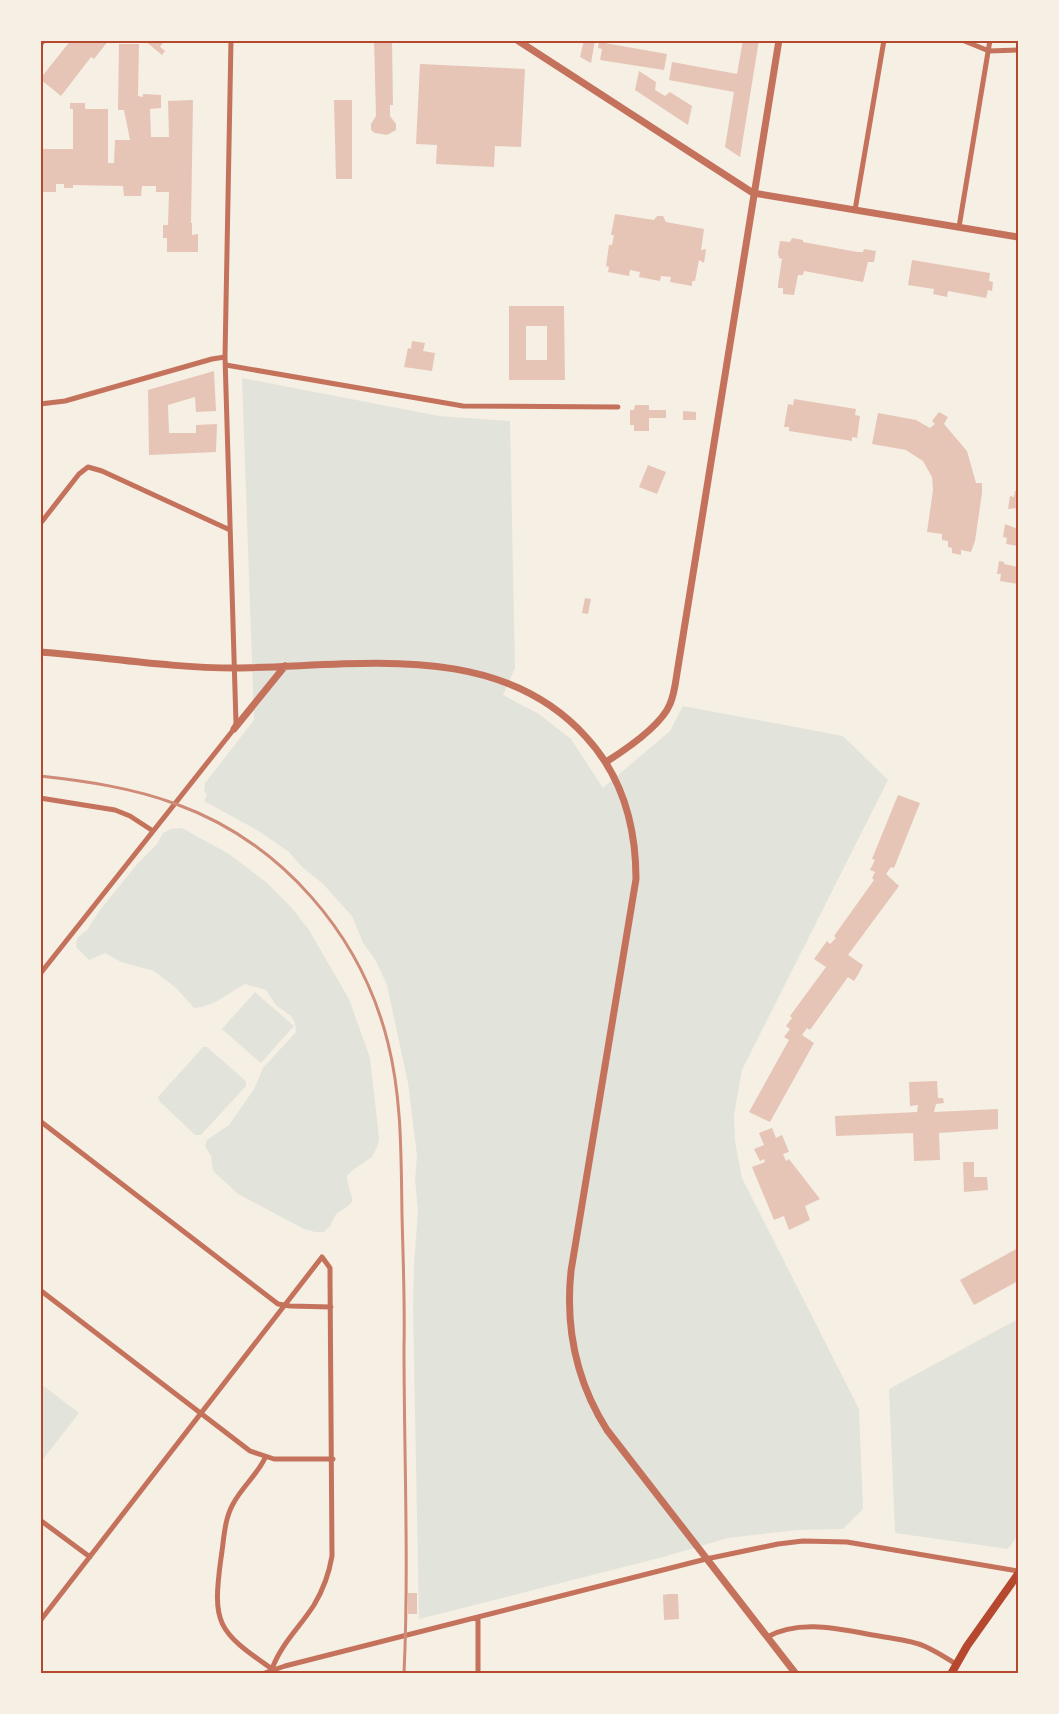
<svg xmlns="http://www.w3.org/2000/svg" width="1059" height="1714" viewBox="0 0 1059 1714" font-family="Helvetica,sans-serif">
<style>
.green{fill:#e2e4dc}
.building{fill:#e6c5b7;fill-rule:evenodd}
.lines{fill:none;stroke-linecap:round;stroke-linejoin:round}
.minor{stroke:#c5725c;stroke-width:5}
.tertiary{stroke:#c5725c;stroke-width:7}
.primary{stroke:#b5482f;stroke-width:8}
.rail{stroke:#cf8b77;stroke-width:3}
.neatline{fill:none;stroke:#b5482f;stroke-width:2}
</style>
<rect width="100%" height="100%" fill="#f6efe4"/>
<path class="green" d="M242,378l197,38 71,5 5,247 -12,27 36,19 32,25 32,49 67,-57 13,-25 160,30 45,44 -146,290 -8,45 1,26 7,37 117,231 4,100 -20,20 -46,1 -69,8 -65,19 -244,62 -6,-311 1,-43 4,-54 -3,-32 2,-23 -9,-73 -21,-98 -11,-24 -13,-18 -11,-27 -30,-33 -20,-16 -13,-15 -32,-22 -53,-29 3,-6 -3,-4 1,-8 49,-63z
M182,828l47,26 38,29 24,24 18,23 40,69 21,59 9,79 -1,8 -6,12 -18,12 -7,7c2,27 16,21 -11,38l-6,12 -6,6h-9l-11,-3 -66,-35 -25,-23 -2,-15 -6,-10 2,-6 22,-15 25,-36 9,-21 33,-36 -1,-9 -4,-7 -15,-11 -10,-15 -21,-6c-17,9 -31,23 -51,24l-18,-20 -22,-17 -33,-9 -16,-9 -16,7 -13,-13 1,-9 10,-8 13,-20 38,-47 19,-19 6,-11 8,-4z
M255,992l39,34 -33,37 -39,-34z
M203,1047h4l39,34v5l-45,49h-6l-36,-34 -1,-4z
M1018,1319v216l-10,14 -113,-16 -6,-144z
M41,1384l38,29 -38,49z"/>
<path class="building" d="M71,40h38l-15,19 -3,-2 -30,39 -21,-17z
M144,40h21l-5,7 5,4 -3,4z
M374,40h18l1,65h-3v11l6,8v6l-9,5 -12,-2 -4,-3v-6l5,-8z
M584,40h11l-4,23 -11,-6z
M743,40h16l-19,117 -15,-10 9,-55 -65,-12 3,-18 65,12z
M599,42l68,12 -3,16 -64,-10 2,-11 -4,-1z
M119,44h20l-1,52 5,1v-3l18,1v13l-11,1 1,28h18l-1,-36 25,-1 -2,123h1v12l6,-1v18h-31v-14h-4v-13h5l1,-33h-13v-6h-14l-1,10h-17l-1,-10 -50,-1v3h-9v-4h-8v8h-16v-43h33v-40h-3v-6h15v6h23v54h6l1,-23h15l-6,-30h-6z
M420,64l105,5 -4,78 -26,-1 -1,21 -58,-3 1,-19 -21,-1z
M639,71l17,11 -1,8 10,6 5,-4 22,14 -4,19 -53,-35z
M334,100h18v79h-16z
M615,214l39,6 3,-4h6l3,6 38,7 -3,21 5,-1 -2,14 -5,-3 -4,21h-3v5l-22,-4 1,-5 -10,-1 -1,5 -21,-4 1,-5 -10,-2 -1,6 -21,-4 1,-5 -3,-1 3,-21h3l2,-10h-3z
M792,238l11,2v2l54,10h6l1,-3 12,2 -2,11h-6l-5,20 -59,-11 -1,4h-5l-4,20 -11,-1v-6h-5v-3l4,-26 -3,-1 -1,-5 2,-12 10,1z
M912,260l78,13 -1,8 4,1 -1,9 -4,-1 -2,8 -38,-7 -1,6 -14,-3 1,-5 -26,-4z
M509,306h55l1,74h-56zM526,326h21v34h-21z
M412,341l13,2 -2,8 12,2 -3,18 -28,-4 4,-19 3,1z
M214,371l2,40 -20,1 -1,-15 -27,8 1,28h27v-8l21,-1 -1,28 -67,3 -1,-65z
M794,399l62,10 -1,6 5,1 -3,22 -5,-1v4l-63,-10v-4h-5l4,-23 5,1z
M635,405h14v5h17v8h-17v13h-15v-6h-4v-15h4z
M683,411l13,1v8h-13z
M939,412l9,5 -4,7 23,27 9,32h6v10l-7,48 -4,11 -10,-2v5l-9,-2v-5l-4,-1v-6l-6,-1v-6l-15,-2 6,-42 -1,-13 -9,-16 -17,-11 -34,-6 6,-31 38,7 14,8 5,-4 -3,-3z
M648,465l18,7 -9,22 -18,-7z
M1015,491h3v17l-10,1 2,-13 4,1z
M1005,524l13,5v17l-12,-2 1,-6 -4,-1z
M999,561l5,1v2l14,3v17l-18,-3 1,-7h-4z
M585,598l6,1 -3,15 -6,-1z
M898,795l22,8 -26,65 -3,-1 -5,7 13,12 -51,69 15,10 -4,8 -5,8 -6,-4 -38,53 -3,-2 -5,7 12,8 -44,79 -21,-10 40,-72 -5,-3 6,-8 -4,-3 6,-8 -2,-2 36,-49 -12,-8 13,-18 3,3 6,-6 -2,-2 40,-56 -2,-2 3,-6 -5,-2 5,-10 -3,-1z
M937,1081l1,17h5l1,5 -8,1 -2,8 64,-3v20l-59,4 1,27 -26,1 -1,-28 -77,3 -1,-20 82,-4 1,-7 -8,1 -1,-24z
M772,1128l4,10 6,-3 7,17 -6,2 3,7 3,-2 31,40 -15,7 5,14 -21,10 -5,-14 -10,4 -22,-53 13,-5 -1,-3 -4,2 -6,-12 10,-4 -5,-12z
M963,1162h11v15h13l1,13 -24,2z
M1018,1248v33l-44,24 -14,-25z
M408,1593h9v21h-9z
M669,1594h9l1,25 -15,1 -1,-25z"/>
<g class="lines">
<path class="minor" d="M962,40l27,11 29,-1
M40,45l4,-5
M855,210l29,-170
M959,227l31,-187
M226,365l237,41 155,1
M40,404l25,-3 147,-42 13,-2
M40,524l39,-50 9,-7 14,4 128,59
M40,798l75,12 15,6 23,15
M40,974l194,-245 2,-6 -11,-366 6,-317
M40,1121l238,183 12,2 41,1
M40,1290l210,161 24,8h59
M265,1458c-8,17 -23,29 -32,46 -9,16 -9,36 -12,54 -9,66 -4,73 51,111
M40,1520l50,37
M478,1617v57
M40,1621l282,-364 8,11v7l2,281c-3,18 -9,34 -18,49 -14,22 -33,39 -42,64
M767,1637c34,-19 76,-7 112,-1 15,3 31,4 45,10 12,5 22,12 32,18
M262,1674l23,-8 421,-107 72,-15 25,-3 44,1 171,29"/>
<path class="tertiary" d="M517,40l236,153 265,44
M40,652c65,5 130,16 195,16 119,-1 262,-30 351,69 36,39 50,90 50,142l-65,392c-6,58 5,110 36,159l189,244
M234,729l51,-63
M606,762c19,-12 55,-36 64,-58 5,-11 6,-26 8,-37l101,-627"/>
<path class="primary" d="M951,1674l16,-28 51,-72"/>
<path class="rail" d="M40,776c46,5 93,12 136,28 105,38 185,130 212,239 14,56 13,113 14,171 1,44 3,88 2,133 0,108 5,218 0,327"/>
</g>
<rect width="1059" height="1714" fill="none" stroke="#f6efe4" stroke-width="84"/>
<rect x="42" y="42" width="975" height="1630" class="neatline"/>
</svg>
